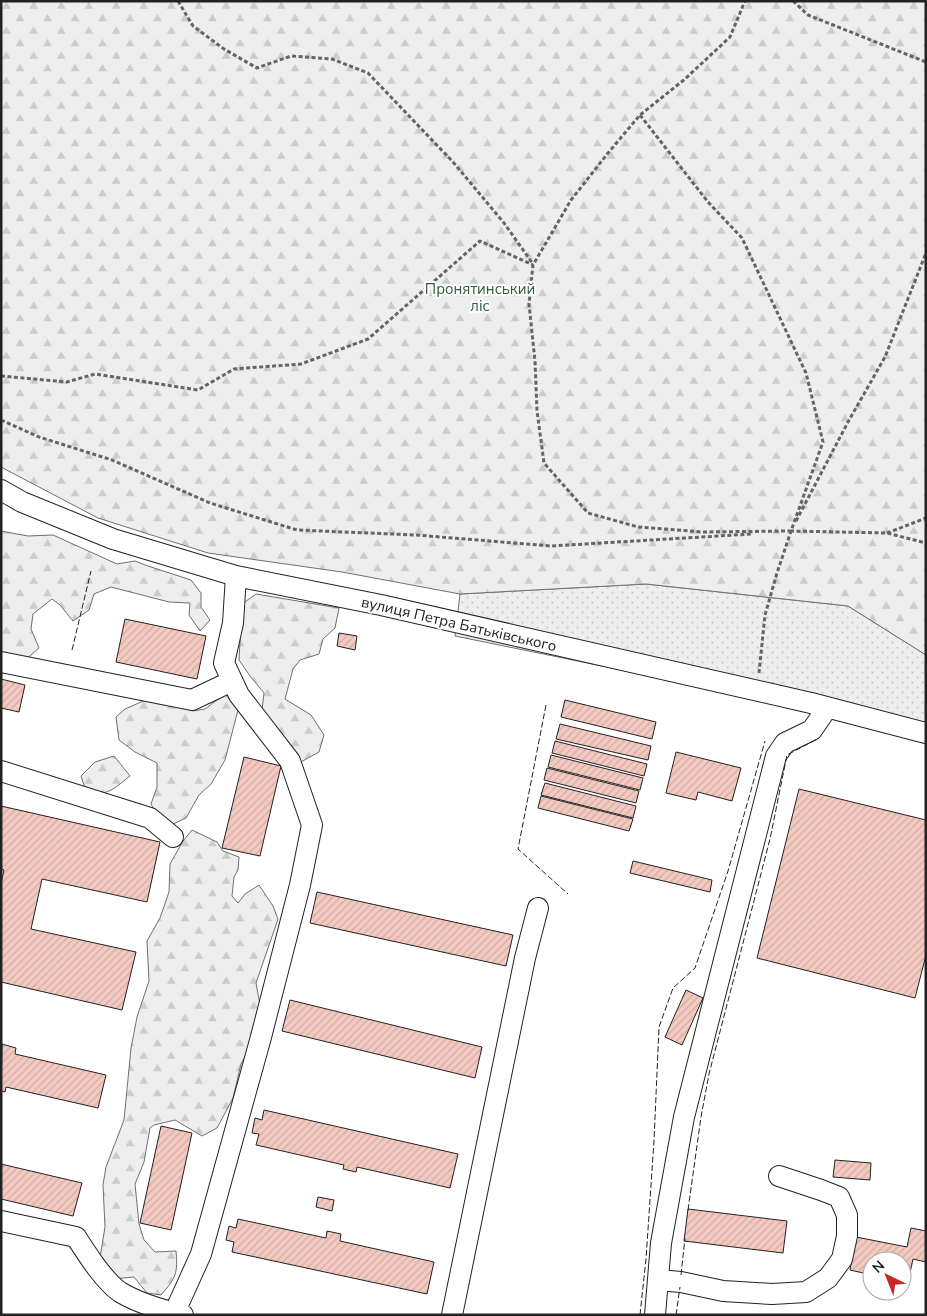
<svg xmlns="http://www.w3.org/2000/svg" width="927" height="1316" viewBox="0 0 927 1316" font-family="'Nunito Sans',sans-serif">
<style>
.grass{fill:url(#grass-dots);stroke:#6f6f6f}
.forest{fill:url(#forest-firs);stroke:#6f6f6f}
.building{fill:url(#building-hatch);stroke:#222}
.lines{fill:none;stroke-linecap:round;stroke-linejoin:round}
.minor-casing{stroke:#222;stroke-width:22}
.path{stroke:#646464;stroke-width:3;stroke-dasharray:4 2.5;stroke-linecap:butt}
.minor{stroke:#fff;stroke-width:20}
.fence{stroke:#222;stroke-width:1;stroke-dasharray:6 2.5;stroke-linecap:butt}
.labels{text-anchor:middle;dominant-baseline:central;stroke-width:4;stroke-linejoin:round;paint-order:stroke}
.park-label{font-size:15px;fill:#2f5e38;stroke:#fff}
.street-label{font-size:15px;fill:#222;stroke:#fff}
</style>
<defs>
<pattern id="grass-dots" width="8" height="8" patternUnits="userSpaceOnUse" patternTransform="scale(1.25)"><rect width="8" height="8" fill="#eee"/><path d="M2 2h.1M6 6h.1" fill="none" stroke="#ccc" stroke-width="1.8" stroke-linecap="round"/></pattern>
<pattern id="forest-firs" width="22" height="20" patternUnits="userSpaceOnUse" patternTransform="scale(1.25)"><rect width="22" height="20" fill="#eee"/><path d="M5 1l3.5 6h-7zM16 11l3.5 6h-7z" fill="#ccc"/></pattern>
<pattern id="building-hatch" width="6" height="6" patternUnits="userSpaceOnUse" patternTransform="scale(1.25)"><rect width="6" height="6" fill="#f3c9c0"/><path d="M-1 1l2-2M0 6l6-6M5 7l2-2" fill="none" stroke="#d0aca5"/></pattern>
</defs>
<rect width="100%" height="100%" fill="#fff"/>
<path class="grass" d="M646,584l202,22 78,49v77l-471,-96 5,-42z"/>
<path class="forest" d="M1,1h925v654l-78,-49 -202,-22 -186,10 -118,-22 -134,-19 -110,-35 -97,-51z
M1,531l27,5 25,-1 64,29 18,-3 13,5 43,14 10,13v14l9,13 -10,11 -11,-16 1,-12 -21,-1 -58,-15 -17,7 -5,16 -16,11 -13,-16 -8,-6 -19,15 -2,15 8,19 -17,15 -21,-5z
M256,594l83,14 -4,20 -12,11 -4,15 -19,6 -7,9 -8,30 26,16 13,20 -5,17 -20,11 -39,-36 4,-34 -14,-17 -11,-16 3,-56z
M225,694l13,16 -13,50 -14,24 -12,11 -13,23 -15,7 -11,-5 -9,-16 6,-17v-24l-22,-11 -16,-12 -3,-23 9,-8 25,-11 43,13 12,-2z
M114,756l16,20c-17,13 -22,21 -44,15l-5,-15 14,-14z
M192,830l25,12 6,9 16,6 -1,13 -4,7 -2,19 6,7 7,-9 14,-9 14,21 5,13 -22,64 6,33 -7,22 -14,26 -8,34 -16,30 -15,8 -27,-16 -21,5 -4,3 -6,34 -9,22 4,40 5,16 11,12 21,-1c2,22 0,27 -15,44l-14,-2 -13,-16 -22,2 -13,-15 6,-37 -2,-42 3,-18 18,-47 7,-72 6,-31 12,-36 -2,-40 13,-23 9,-26 1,-28 13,-23z"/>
<path class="building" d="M125,619l81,17 -9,43 -81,-17z
M339,633l18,3 -2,14 -18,-4z
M1,679l24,6 -6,27 -18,-4z
M565,700l91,22 -4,17 -91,-22z
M560,724l91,22 -3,14 -92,-21z
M555,741l92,23 -3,12 -92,-23z
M676,752l65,16 -9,33 -34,-9 -2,8 -30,-7z
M551,755l92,23 -3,12 -92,-23z
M244,757l37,9 -21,90 -38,-8z
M547,768l92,23 -3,12 -92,-23z
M545,783l91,23 -3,12 -92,-23z
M799,789l127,31v135l-11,43 -158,-40z
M541,796l92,23 -4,12 -91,-23z
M1,806l159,36 -13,60 -105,-23 -11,50 105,23 -14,58 -121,-28v-99l3,-13 -3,-1z
M633,861l79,19 -2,12 -80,-19z
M317,892l196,43 -7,31 -196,-43z
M686,990l17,8 -21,47 -17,-8z
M290,1000l192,47 -7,31 -193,-47z
M2,1044l14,4 -1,6 91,21 -8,33 -92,-21 -1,5 -4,-1z
M264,1110l194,44 -8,34 -93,-21 -1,5 -13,-3 1,-4 -88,-20 3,-11 -7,-1 3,-15 7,2z
M161,1126l31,7 -21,97 -31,-7z
M835,1160l36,3 -1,17 -37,-3z
M1,1164l81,19 -9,33 -72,-17z
M318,1197l16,3 -2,11 -16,-4z
M688,1209l99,12 -4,32 -99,-12z
M238,1219l88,19 1,-7 14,3 -1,7 94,21 -7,32 -195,-42 2,-10 -8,-2 3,-14 7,2z
M911,1228l15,3v31l-13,-3 -5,23 -6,-1v-20h-30v14l-22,-5 6,-33 51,10z"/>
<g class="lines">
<defs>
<path id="minor" d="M1,490l21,12 91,37 123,37 145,29 430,98 115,30
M1,662l191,38 40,-19
M1,771l149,47 23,19
M1,1221l75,16c11,17 28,44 44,55 18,11 42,18 63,23
M658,1280l23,2 42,9 49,3 34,-2 22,-14 14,-19 5,-23v-21l-8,-18 -18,-7 -42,-14
M176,1315l1,-8 24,-53 60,-217 39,-152 12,-60 -22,-64 -51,-66 -15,-32 9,-40 3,-47
M452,1315l73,-357 13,-50
M655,1315l6,-72 23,-126 92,-361 9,-13 27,-13 15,-22"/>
</defs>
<use href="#minor" class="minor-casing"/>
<path class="path" d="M178,1l15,25 31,23 33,19 34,-12 41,3 36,14 85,89 51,61 29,41
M793,1l15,14 118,47
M640,115l68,87 34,36 64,135 17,69 -32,89 -89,1 -64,-5 -50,-14 -44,-50 -7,-52 -2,-50 -6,-57 4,-39 38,-65 37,-47 32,-38 45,-36 45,-42 15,-36
M1,376l66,6 28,-8 103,16 36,-21 67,-5 67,-25 112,-98 53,24
M1,420l38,17 73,23 98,43 87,27 119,5 135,11 201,-12
M796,521l52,-99 37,-65 41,-104
M790,531l97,2 39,10
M887,533l39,-15
M759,673l6,-58 12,-42 14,-42"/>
<use href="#minor" class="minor"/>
<path class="fence" d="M72,650l19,-79
M546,705l-28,144 50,45
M688,1210l13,-93 8,-43 61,-235 17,-84 32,-17
M681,1275l4,-37
M640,1315l6,-56 8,-118 5,-114 14,-39 22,-20 33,-97 37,-130
M676,1315l4,-28"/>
</g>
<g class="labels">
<g class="park-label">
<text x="480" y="289">Пронятинський<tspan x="480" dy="17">ліс</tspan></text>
</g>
<g class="street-label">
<text transform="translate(459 624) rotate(13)">вулиця Петра Батьківського</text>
</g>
</g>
<rect width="927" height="1316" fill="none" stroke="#222222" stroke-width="5"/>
<g transform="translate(887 1276) rotate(317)"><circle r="24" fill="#ffffff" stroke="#a7a7a7"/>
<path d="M0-4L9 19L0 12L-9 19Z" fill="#c62828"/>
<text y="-8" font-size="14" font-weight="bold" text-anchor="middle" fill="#222222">N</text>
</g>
</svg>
